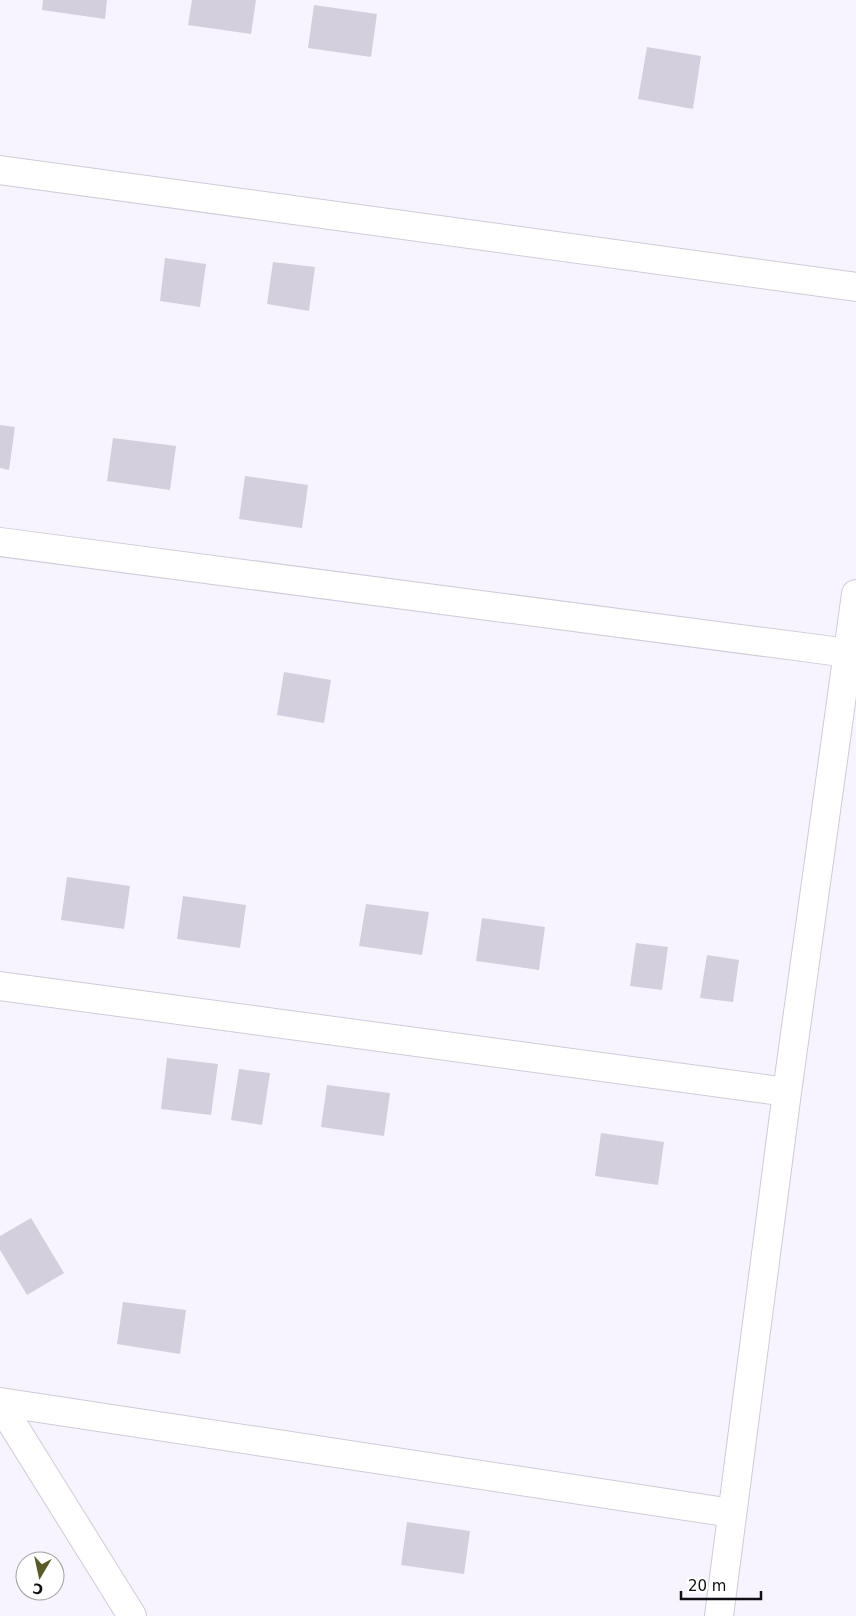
<svg xmlns="http://www.w3.org/2000/svg" width="856" height="1616" viewBox="0 0 856 1616" font-family="'DejaVu Sans',sans-serif">
<style>
.building{fill:#d3cfdc}
.lines{fill:none;stroke-linecap:round;stroke-linejoin:round}
.minor-casing{stroke:#cfcbd8;stroke-width:30}
.minor{stroke:#fff;stroke-width:28}
</style>
<rect width="100%" height="100%" fill="#f8f4ff"/>
<path class="building" d="M43,0h64l-2,19 -63,-9z
M192,0h64l-5,34 -63,-9z
M314,5l63,9 -6,43 -63,-9z
M647,47l54,9 -8,53 -55,-10z
M165,258l41,6 -6,43 -40,-6z
M273,262l42,5 -6,44 -42,-7z
M0,425l15,2 -6,43 -9,-2z
M113,438l63,8 -6,44 -63,-9z
M245,476l63,9 -6,43 -63,-9z
M284,672l47,8 -7,43 -47,-8z
M67,877l63,9 -6,43 -63,-9z
M183,896l63,9 -6,43 -63,-9z
M366,904l63,8 -7,43 -63,-9z
M482,918l63,9 -6,43 -63,-9z
M636,943l32,4 -6,43 -32,-4z
M707,955l32,5 -6,42 -33,-4z
M167,1058l51,6 -7,51 -50,-6z
M239,1069l31,4 -8,52 -31,-5z
M327,1085l63,8 -6,43 -63,-9z
M601,1133l63,9 -6,43 -63,-9z
M31,1218l33,55 -37,22 -27,-45v-14z
M123,1302l63,8 -6,44 -63,-10z
M407,1522l63,9 -6,43 -63,-9z"/>
<g class="lines">
<defs>
<path id="minor" d="M0,170l856,117
M0,542l848,111
M0,986l787,106
M0,1402l732,111
M0,1404l132,212
M719,1616l68,-524 69,-498"/>
</defs>
<use href="#minor" class="minor-casing"/>
<use href="#minor" class="minor"/>
</g>
<g transform="translate(40 1576) rotate(189)"><circle r="24" fill="#ffffff" stroke="#9f9fa0"/>
<path d="M0-4L9 19L0 12L-9 19Z" fill="#585a27"/>
<text y="-8" font-size="14" font-weight="bold" text-anchor="middle" fill="#0f0e12">С</text>
</g>
<path d="M681 1591v8h80v-8" fill="none" stroke="#0f0e12" stroke-width="2.5"/>
<text x="688" y="1591" font-size="15" fill="#0f0e12" stroke="#ffffff" stroke-width="4" paint-order="stroke">20 m</text>
</svg>
